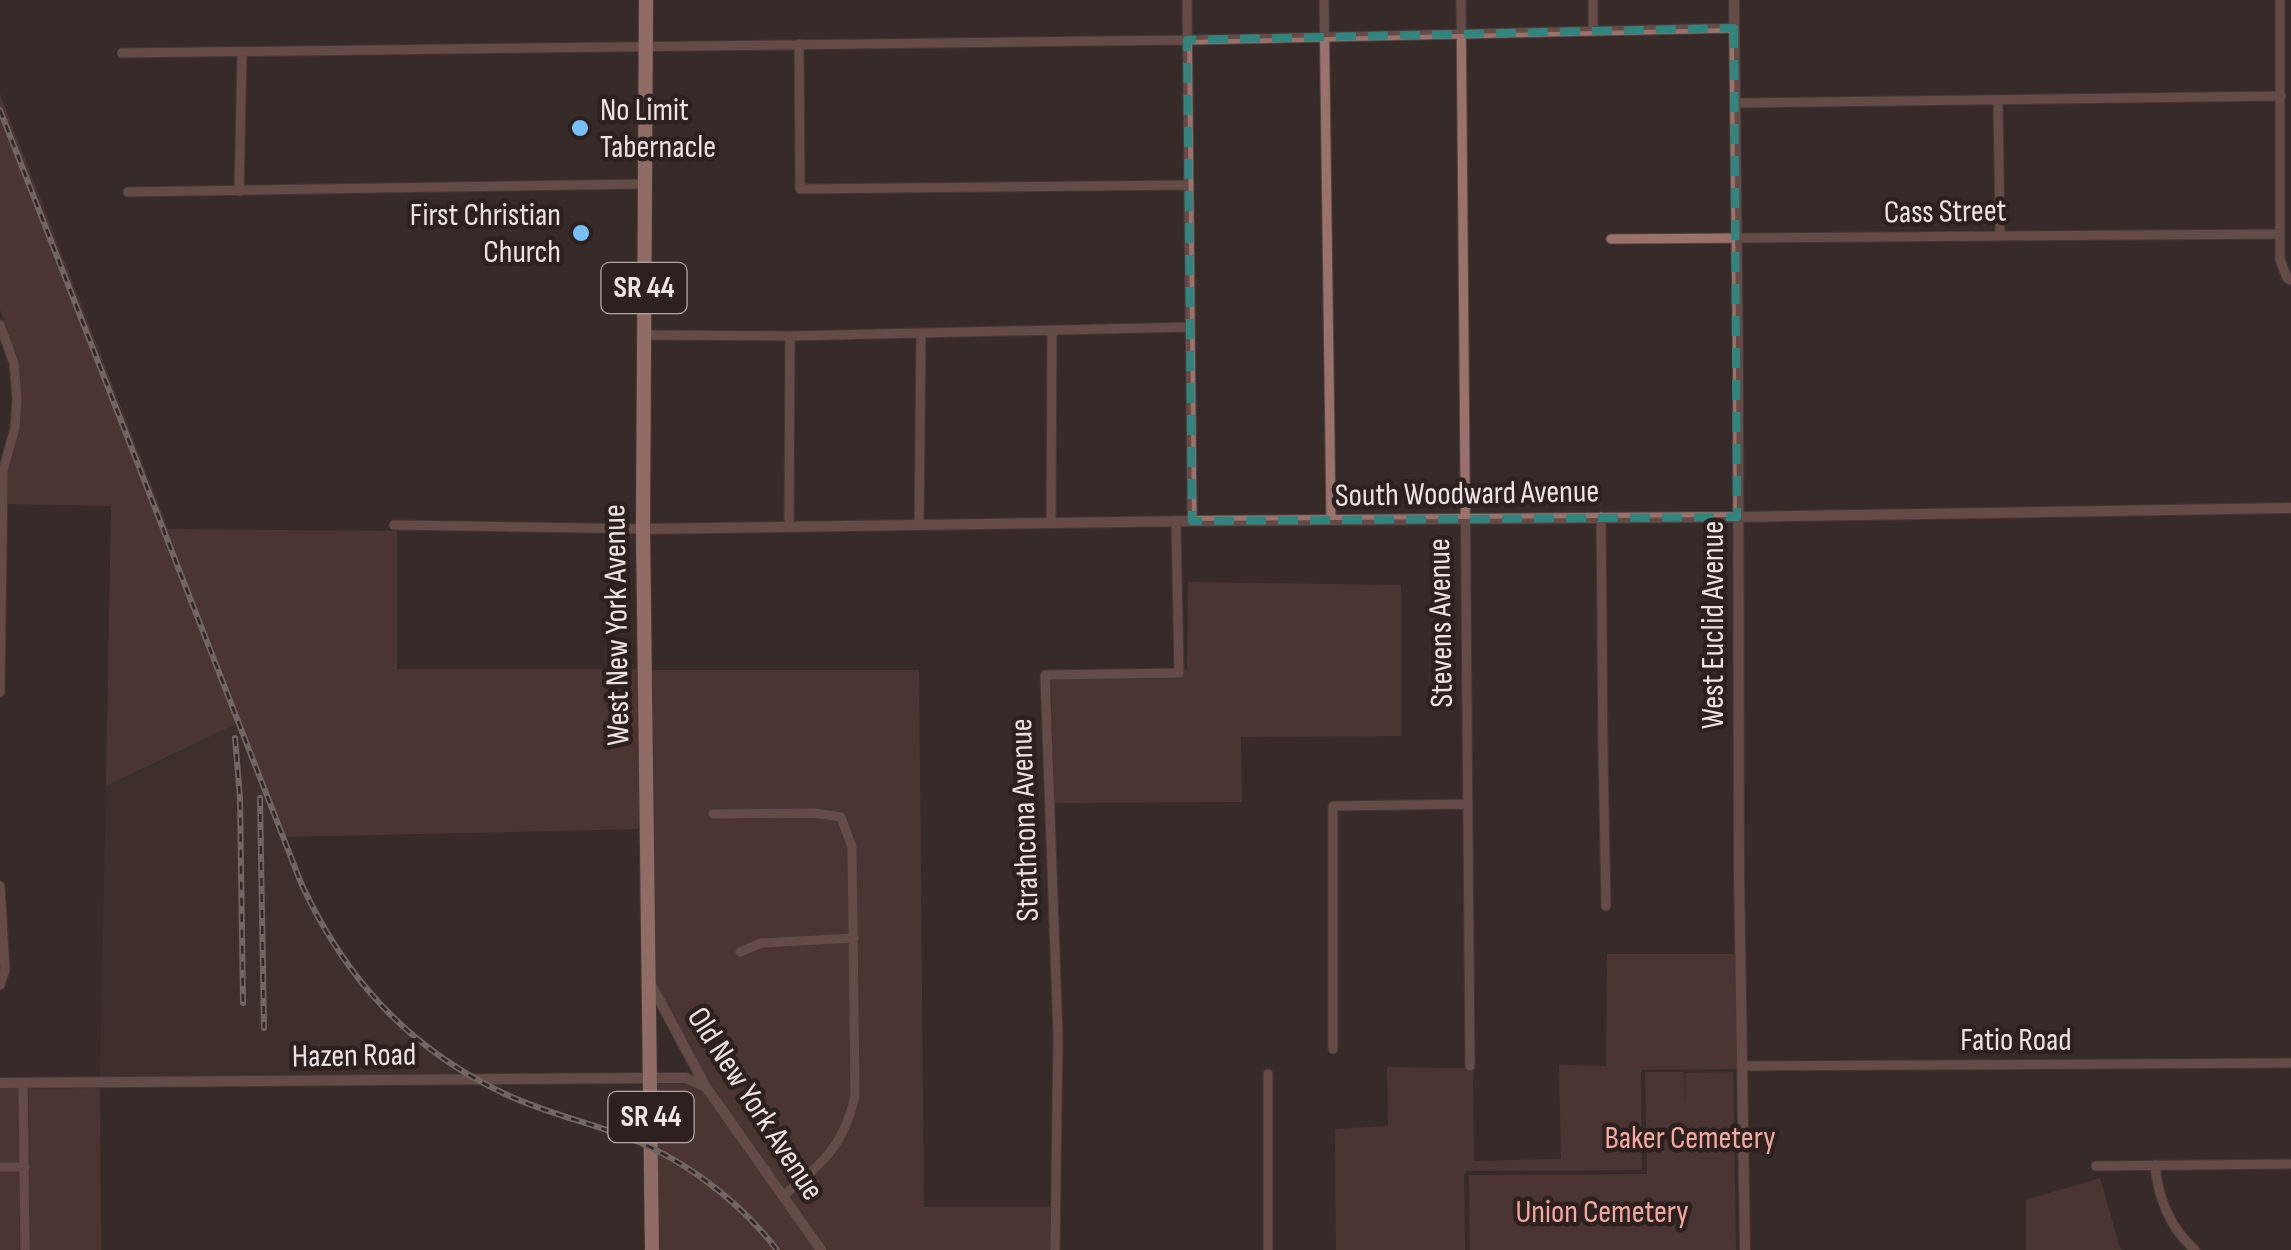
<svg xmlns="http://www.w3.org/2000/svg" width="2291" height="1250" viewBox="0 0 2291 1250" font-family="'Sofia Sans Condensed',sans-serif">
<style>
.built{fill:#463330}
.green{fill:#62413d}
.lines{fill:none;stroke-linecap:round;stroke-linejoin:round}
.minor-casing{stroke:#544847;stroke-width:11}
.tertiary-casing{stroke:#544847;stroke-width:12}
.primary-casing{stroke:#544847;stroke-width:16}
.minor{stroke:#9b716b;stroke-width:9}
.tertiary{stroke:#9b716b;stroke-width:10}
.primary{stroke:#feb8af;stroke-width:14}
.rail-casing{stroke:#b7adac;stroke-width:6}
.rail{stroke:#2d211f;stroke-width:2.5;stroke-dasharray:8;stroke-linecap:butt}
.marked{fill:none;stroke:#30867f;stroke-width:8;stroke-dasharray:20 12;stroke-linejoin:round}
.poi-dot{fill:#78bff7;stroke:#2d211f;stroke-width:4}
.labels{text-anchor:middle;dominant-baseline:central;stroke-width:9;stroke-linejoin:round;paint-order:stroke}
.shield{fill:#2d211f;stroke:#b3a9a8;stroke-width:2.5}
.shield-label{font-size:30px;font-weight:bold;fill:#ece3e2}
.poi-label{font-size:32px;fill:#ece3e2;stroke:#2d211f;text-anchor:start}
.street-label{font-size:32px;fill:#ece3e2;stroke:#2d211f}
.park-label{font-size:32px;fill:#f5a9a0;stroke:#2d211f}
</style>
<rect width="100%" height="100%" fill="#372b29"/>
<path class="built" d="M240,722l43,115 38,86 53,81 53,46 47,25 -374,2 6,-291z"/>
<path class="green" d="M0,94l168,435 229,2v138h243l2,160 -359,8 -43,-115 -134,64 5,-280 -103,-2v-32l12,-43 2,-31 -3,-37 -19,-51z
M1188,582l213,3v151l-160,1 1,65 -187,1 -4,-124 128,-2 5,-7 3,-1z
M650,670h269l5,537h127l-1,43h-223l-114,-163 -57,-104z
M1607,954h128l1,115 -95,1 1,100 -175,1 -3,4 1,75h-129l-1,-121 53,-3 -1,-59 78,1 1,3h7l1,90 87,-2 -2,-94 47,1z
M1645,1072h39l1,31 1,-30 47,-1 3,178h-266l-1,-75 178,-1z
M657,1083h28l18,7 112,160h-158z
M0,1088h18l1,74h-19z
M100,1088l1,162h-71l-1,-161z
M19,1171v79h-19v-78z
M2100,1178l19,67 3,5h-96v-50z"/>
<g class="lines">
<defs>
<path id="minor" d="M1187,0l5,521
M1324,0l7,520
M1461,0l9,1066
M1593,0v30
M2280,0v259l7,19 4,2
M799,44l1,145 389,-4
M122,53l1065,-13 547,-12
M1998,100l2,136
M1736,103l545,-7
M239,191l3,-138
M128,192l517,-8
M1611,239l668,-5
M0,325l14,38 3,36 -2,29 -12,43 -3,221
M644,335l146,1 400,-9
M1601,517l2,237 3,152
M1051,523l1,-192
M394,525l249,4
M919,525l2,-191
M789,526l1,-190
M713,814l101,-1 27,4 11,30 3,249c-12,52 -33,67 -72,100
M0,886l5,84 -5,15
M740,952l21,-9 93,-5
M1333,1049v-243l135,-2
M1741,1066l550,-3
M1268,1074v176
M23,1084l2,166
M2155,1165c3,32 15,63 40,85
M2096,1166l195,-2
M0,1167h25
M1055,1250l3,-214 -13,-361 134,-2 -3,-152"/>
<path id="tertiary" d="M1734,0l4,364 1,509 6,377
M643,529l549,-8 545,-4 554,-9
M652,986l54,101 115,163
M0,1083l651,-5h35l20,9"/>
<path id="primary" d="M646,0l-3,529 9,721"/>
</defs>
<use href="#minor" class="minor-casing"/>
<use href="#tertiary" class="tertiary-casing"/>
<use href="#primary" class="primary-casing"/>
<use href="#minor" class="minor"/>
<use href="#tertiary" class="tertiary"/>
<use href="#primary" class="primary"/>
<defs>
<path id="rail" d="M0,110l301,773c44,95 106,164 202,210 37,18 77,27 115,41 61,21 120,65 159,116
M235,738l5,60 3,205
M260,798l4,230"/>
</defs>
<use href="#rail" class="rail-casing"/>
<use href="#rail" class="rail"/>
</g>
<path d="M0 0H2291V1250H0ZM1734,28l3,489 -545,4 -5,-481z" fill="#372b29" fill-opacity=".55" fill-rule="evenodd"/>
<path class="marked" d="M1734,28l3,489 -545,4 -5,-481z"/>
<g class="poi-dot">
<circle cx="580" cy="128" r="10"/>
<circle cx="581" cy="233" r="10"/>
</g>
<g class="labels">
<g class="shield">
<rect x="601.5" y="263" width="85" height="50" rx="8"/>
<rect x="608.5" y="1092" width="85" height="50" rx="8"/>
</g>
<g class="shield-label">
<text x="644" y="288">SR 44</text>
<text x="651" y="1117">SR 44</text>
</g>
<g class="poi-label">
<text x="600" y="110">No Limit<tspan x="600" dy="37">Tabernacle</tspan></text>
<text x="561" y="215" text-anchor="end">First Christian<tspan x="561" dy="37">Church</tspan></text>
</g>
<g class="street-label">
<text transform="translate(1945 212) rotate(-1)">Cass Street</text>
<text transform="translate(1467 494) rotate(-1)">South Woodward Avenue</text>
<text transform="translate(1441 623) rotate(-91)">Stevens Avenue</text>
<text transform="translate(617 625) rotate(-91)">West New York Avenue</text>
<text transform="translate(1713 625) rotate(-90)">West Euclid Avenue</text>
<text transform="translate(1025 820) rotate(-92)">Strathcona Avenue</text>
<text x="2016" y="1040">Fatio Road</text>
<text transform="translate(354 1056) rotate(-1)">Hazen Road</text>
<text transform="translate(755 1104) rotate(57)">Old New York Avenue</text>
</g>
<g class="park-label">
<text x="1690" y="1138">Baker Cemetery</text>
<text x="1602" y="1212">Union Cemetery</text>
</g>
</g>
</svg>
